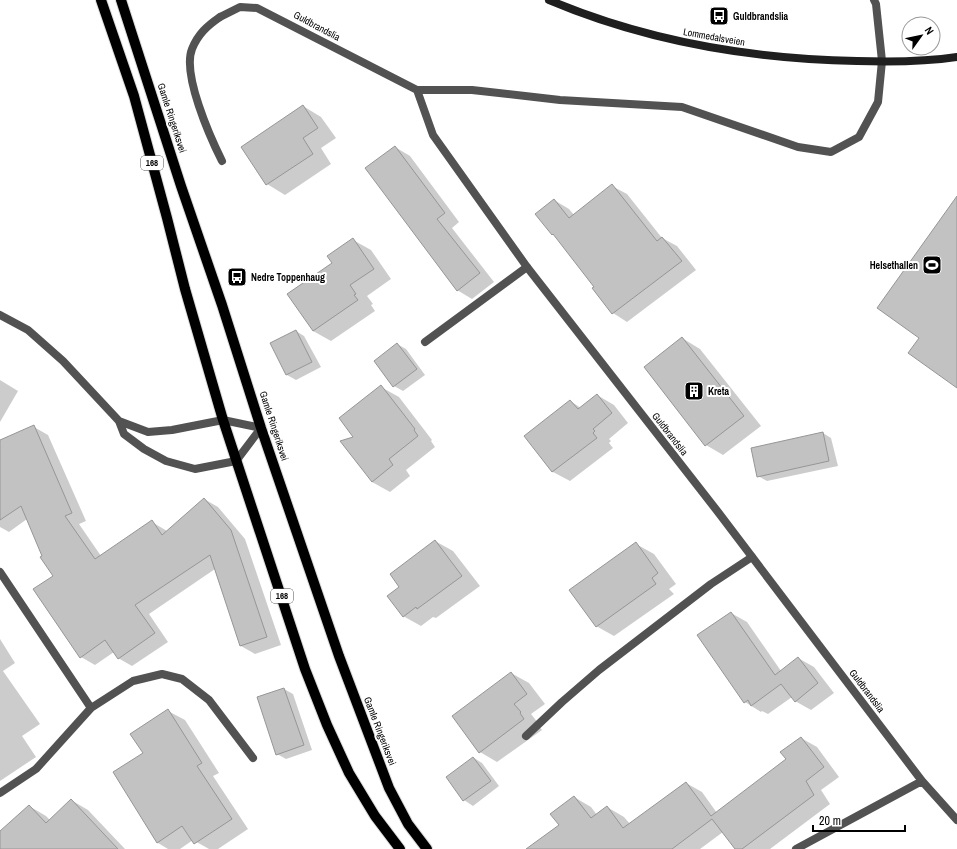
<svg xmlns="http://www.w3.org/2000/svg" width="957" height="849" viewBox="0 0 957 849" font-family="'Archivo Narrow',sans-serif">
<style>
.shadow{fill:#0003}
.building{fill:#c2c2c2;stroke:#969696}
.lines{fill:none;stroke-linecap:round;stroke-linejoin:round}
.primary-casing{stroke:#dbdbdb;stroke-width:12}
.lane{stroke:#525252;stroke-width:8}
.street{stroke:#525252;stroke-width:8}
.secondary{stroke:#1f1f1f;stroke-width:8}
.primary{stroke:#000;stroke-width:10}
.labels{text-anchor:middle;dominant-baseline:central;stroke-width:4;stroke-linejoin:round;paint-order:stroke}
.shield{fill:#fff;stroke:#4c4c4c;stroke-width:1}
.shield-label{font-size:9px;font-weight:bold;fill:#000}
.poi-label{font-size:10px;font-weight:bold;fill:#000;stroke:#fff;text-anchor:start}
.street-label{font-size:10px;fill:#000;stroke:#fff}
</style>
<rect width="100%" height="100%" fill="#fff"/>
<path class="shadow" d="M303,106l18,11 15,21 -15,10 10,16 -46,31 -18,-11z
M395,147l15,9 49,66 -7,6 42,54 -22,17 -15,-9z
M612,186l15,8 35,44 15,8 19,24 -69,52 -14,-9 -17,-26 -40,-51 -4,-2 2,-34 15,9 5,6z
M353,240l18,10 20,29 -24,17 6,8 -2,1 4,6 -44,30 -18,-10 20,-67z
M296,331l8,5 17,31 -25,13 -9,-5 -15,-31z
M682,338l18,11 61,77 -38,29 -17,-10z
M397,344l9,5 19,26 -22,16 -9,-5z
M0,380l18,11 -18,31z
M381,387l18,10 33,43 -1,1 4,6 -29,23 4,6 -20,16 -18,-10 -17,-44z
M597,395l17,10 14,18 -19,16 2,2 -2,2 4,5 -43,33 -17,-9 -27,-36 44,-35 11,7z
M34,427l14,8 38,86 -7,3 22,32 51,-34 15,9 37,-32 14,8 27,32 36,106 -26,9 -14,-8 -26,-77 -66,45 19,28 -36,24 -14,-8 -4,-6 -19,13 -14,-8 -27,-81 -27,-57 -18,13 -9,-5v-86z
M823,433l8,5 7,28 -71,15 -9,-5z
M435,541l18,10 27,35 -44,32 -3,-1 -12,9 -18,-10 -2,-29z
M636,544l18,10 22,30 -7,5 5,5 -60,42 -18,-10z
M731,613l16,9 34,49 17,-13 16,9 20,26 -23,17 -16,-9 -3,-4 -24,17 -6,-3 -1,1 -16,-10 -47,-67z
M0,639l15,24 -12,8 37,53 -18,12 14,21 -36,24z
M511,673l18,10 16,21 -14,10 7,9 -1,1 5,6 -45,32 -17,-10z
M284,689l9,5 19,56 -26,9 -9,-5 -18,-57z
M168,711l17,9 34,53 -6,3 35,53 -30,20h-9l-16,-9 -13,9h-12l-10,-6 -44,-71 30,-19z
M801,738l16,9 22,30 -18,13 9,14 -60,45h-34l-13,-17 -23,17h-156l16,-24 14,-28 17,10 6,8 10,-8 17,10 6,7 56,-41 16,9 15,21 71,-54z
M474,758l8,5 17,23 -26,20 -9,-6 -17,-23z
M71,800l17,10 37,39h-117l-8,-8v-9l29,-26 17,10 4,4z"/>
<path class="building" d="M303,105l15,23 -15,10 10,16 -47,31 -25,-38z
M395,146l50,67 -8,6 43,54 -23,18 -92,-123z
M612,184l45,57 5,-4 20,24 -70,53 -20,-26 2,-1 -41,-53 -1,1 -17,-21 19,-15 15,19z
M957,196v192l-49,-35 11,-15 -42,-30z
M353,238l21,31 -24,16 6,9 -2,1 4,5 -45,31 -26,-37 45,-31 -5,-7z
M296,330l16,32 -26,13 -16,-32z
M682,337l62,79 -39,30 -61,-79z
M397,343l20,26 -24,18 -19,-26z
M381,385l34,44 -1,1 4,6 -29,23 4,6 -21,17 -32,-41 13,-4 -14,-19z
M597,394l15,19 -19,16 2,2 -2,2 4,5 -45,34 -28,-36 46,-36 8,9z
M34,425l38,88 -7,3 30,43 57,-39 10,15 42,-37 27,32 36,107 -27,9 -30,-91 -75,50 20,28 -37,26 -13,-19 -25,18 -47,-69 20,-13 -13,-19 2,-1 -21,-50 -21,14v-80z
M823,432l6,29 -72,16 -6,-29z
M435,540l27,36 -45,33 -1,-2 -13,10 -16,-21 12,-9 -9,-13z
M636,542l22,31 -6,5 4,6 -60,43 -27,-37z
M731,612l44,63 23,-18 20,26 -23,19 -14,-18 -30,22 -3,-6 -4,3 -47,-68z
M511,672l16,22 -13,10 7,8 -1,1 4,6 -45,34 -27,-37z
M284,688l20,57 -28,10 -19,-58z
M168,709l34,54 -5,3 35,53 -38,25 -12,-18 -25,17 -44,-71 30,-19 -13,-19z
M801,737l23,30 -18,14 8,14 -72,54h-7l-23,-30 -40,30h-146l33,-24 -9,-11 24,-18 17,22 16,-12 16,22 63,-46 25,34 75,-57 -6,-7z
M473,757l18,24 -28,20 -17,-24z
M71,799l47,50h-118v-18l29,-26 17,18z"/>
<g class="lines">
<defs>
<path id="primary" d="M101,0l33,96 33,122 18,71 38,131 82,249 22,56 22,48 26,43 25,33
M121,0l60,186 41,119 39,123 78,228 50,132 19,36 19,25"/>
</defs>
<use href="#primary" class="primary-casing"/>
<path class="lane" d="M220,17c-13,9 -22,17 -28,32 -10,25 18,88 30,112
M425,342l102,-75
M526,736l36,-34 37,-32 112,-86 41,-27"/>
<path class="street" d="M220,17l20,-10 17,1 160,82h55l88,10 122,7 116,40 33,5 28,-15 19,-35 4,-41 -6,-57 -2,-4
M417,90l16,45 94,132 191,245 204,269 35,39
M0,315l28,15 35,31 56,60 5,13 20,15 22,12 29,8 41,-8 25,-33 -38,-8 -51,10 -24,2 -29,-11
M0,572l91,136
M0,793l36,-24 55,-61 42,-27 29,-7 20,5 27,21 44,58
M796,849l126,-68"/>
<path class="secondary" d="M549,0c97,41 203,59 308,61 33,1 67,1 100,-4"/>
<use href="#primary" class="primary"/>
</g>
<defs>
<symbol id="bus-square" viewBox="-11 -11 22 22"><rect x="-9" y="-9" width="18" height="18" rx="4" fill="#000" stroke="#fff"/><path d="M-5-6H5V4H4V6H2V4H-2V6H-4V4H-5ZM-3.5-4V0h7V-4ZM-3.5 1.2v1.5H-2V1.2ZM2 1.2v1.5H3.5V1.2Z" fill="#fff"/></symbol>
<symbol id="stadium-square" viewBox="-11 -11 22 22"><rect x="-9" y="-9" width="18" height="18" rx="4" fill="#000" stroke="#fff"/><path d="M0-5a6.5 5 0 1 0 0 10a6.5 5 0 1 0 0-10ZM-3.5-1.8h7v3.6h-7Z" fill="#fff"/></symbol>
<symbol id="building-square" viewBox="-11 -11 22 22"><rect x="-9" y="-9" width="18" height="18" rx="4" fill="#000" stroke="#fff"/><path d="M-4-6H4V6H1V3H-1V6H-4ZM-2.5-4.3h1.7v1.8h-1.7ZM.8-4.3h1.7v1.8H.8ZM-2.5-1h1.7V.8h-1.7ZM.8-1h1.7V.8H.8Z" fill="#fff"/></symbol>
</defs>
<g fill-rule="evenodd">
<use href="#bus-square" x="708" y="5" width="22" height="22"/>
<use href="#stadium-square" x="921" y="254" width="22" height="22"/>
<use href="#bus-square" x="226" y="266" width="22" height="22"/>
<use href="#building-square" x="683" y="380" width="22" height="22"/>
</g>
<g class="labels">
<g class="shield">
<rect x="141" y="156" width="22" height="14" rx="3"/>
<rect x="271" y="589" width="22" height="14" rx="3"/>
</g>
<g class="shield-label">
<text x="152" y="163">168</text>
<text x="282" y="596">168</text>
</g>
<g class="poi-label">
<text x="733" y="16">Guldbrandslia</text>
<text x="918" y="265" text-anchor="end">Helsethallen</text>
<text x="251" y="277">Nedre Toppenhaug</text>
<text x="708" y="391">Kreta</text>
</g>
<g class="street-label">
<text transform="translate(317 26) rotate(28)">Guldbrandslia</text>
<text transform="translate(714 37) rotate(10)">Lommedalsveien</text>
<text transform="translate(172 118) rotate(72)">Gamle Ringeriksvei</text>
<text transform="translate(274 426) rotate(72)">Gamle Ringeriksvei</text>
<text transform="translate(670 434) rotate(52)">Guldbrandslia</text>
<text transform="translate(867 691) rotate(53)">Guldbrandslia</text>
<text transform="translate(380 731) rotate(69)">Gamle Ringeriksvei</text>
</g>
</g>
<g transform="translate(921 36) rotate(57)"><circle r="19" fill="#ffffff" stroke="#999999"/>
<path d="M0-3L7 15L0 10L-7 15Z" fill="#000000"/>
<text y="-6" font-size="11" font-weight="bold" text-anchor="middle" fill="#000000">N</text>
</g>
<path d="M813 825v6h92v-6" fill="none" stroke="#000000" stroke-width="2"/>
<text x="819" y="825" font-size="12" fill="#000000" stroke="#ffffff" stroke-width="3" paint-order="stroke">20 m</text>
</svg>
